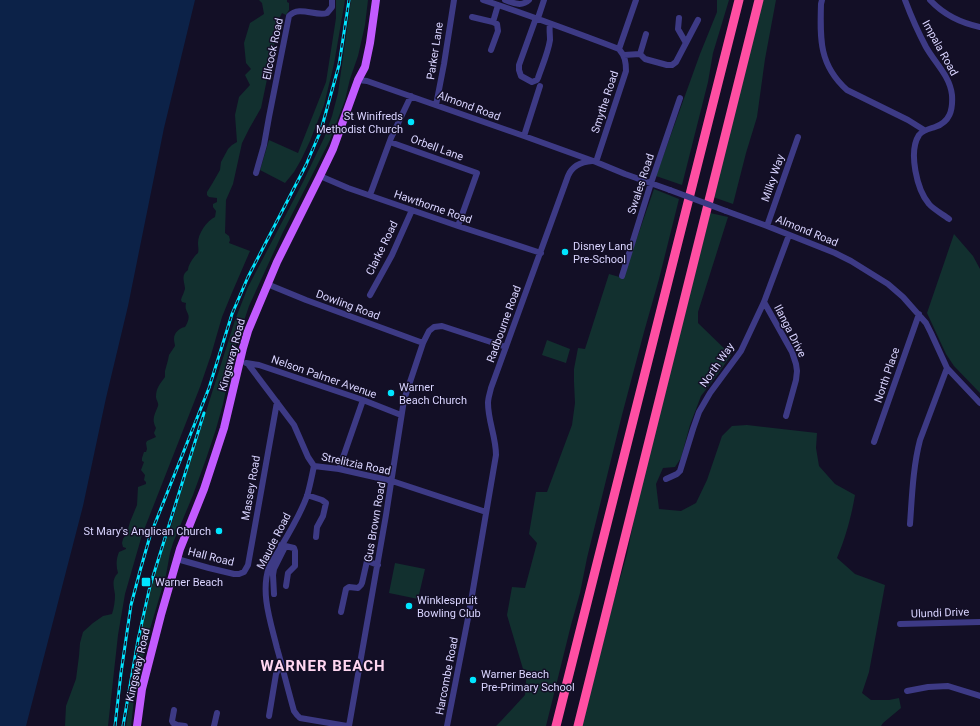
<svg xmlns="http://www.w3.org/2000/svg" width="980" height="726" viewBox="0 0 980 726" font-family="Roboto,sans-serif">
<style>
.green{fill:#12302f}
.water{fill:#0c2248}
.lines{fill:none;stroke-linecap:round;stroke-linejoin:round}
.minor{stroke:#3d3a85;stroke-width:6}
.major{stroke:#c25bff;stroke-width:8}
.highway{stroke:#ff4fa3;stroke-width:9}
.rail-casing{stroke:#00e5ff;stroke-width:3}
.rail{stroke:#130f26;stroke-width:1.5;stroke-dasharray:4.5;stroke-linecap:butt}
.minor-bridge{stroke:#3d3a85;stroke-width:6}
.poi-dot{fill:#00e5ff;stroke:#130f26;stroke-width:1.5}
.labels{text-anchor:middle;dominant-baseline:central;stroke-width:3;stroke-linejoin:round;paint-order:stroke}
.street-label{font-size:11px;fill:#d9d4ff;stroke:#130f26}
.poi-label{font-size:11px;fill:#d9d4ff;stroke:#130f26;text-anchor:start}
.district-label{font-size:15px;font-weight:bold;letter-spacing:1px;fill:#ffd6f0;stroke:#130f26}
</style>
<rect width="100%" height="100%" fill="#130f26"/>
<path class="green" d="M259,0h28v2l2,1v7l-3,5 -4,-2 -2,4 -19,91 -12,21 -7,14 -9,41 -7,16 -1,33 4,3 1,4 -1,3 21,8 -19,44 -9,22 -11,38 -11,32 -58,148 -17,59 -7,41 -10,91h-43l1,-20 10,-27 3,-23 1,-13 3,-11 10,-9 10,-7 9,-2c2,-6 3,-13 3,-19 -1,-9 -4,-15 3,-22 -2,-7 -2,-14 1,-21l7,-3v-1l-3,-1 -1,-4 1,-4 4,-6 3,-11 7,-17 1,-18 8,-3v-2l-2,-2 1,-5 -4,-5 3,-8 -2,-1v-3l2,-6h2l1,-3 -1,-6 1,-2 9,-4 -2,-4 2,-5c-5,-9 -1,-14 2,-22 1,-3 -2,-6 -2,-9 0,-9 4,-13 9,-20v-6l3,-11 1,-5 6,-9c0,-2 -1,-4 -1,-7 0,-6 5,-11 11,-12 2,-3 5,-9 3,-13 -2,-5 -3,-5 -2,-11l-4,-1 -1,-2c1,-4 4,-9 4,-12 -1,-8 -4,-13 3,-18 0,-5 6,-14 10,-17 1,-4 0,-6 0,-10 0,-10 9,-22 17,-26l1,-6 -3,-4v-3l4,-2v-4l-8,-1 -2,-2v-3l5,-8 8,-14 1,-8 7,-13 4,-4 5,-3 -2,-27 4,-18 11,-12 -5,-10 6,-6 -5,-6 -2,-20 6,-20 14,-9 -2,-11z
M336,0h9l-11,64 -10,41 -14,36 -9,19 -7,12 -9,11 -25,-13 9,-30 29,13 28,-71 10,-64z
M351,0h17l-3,25 -7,31 -8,23 -5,21 -15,40 -47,92 -34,74 -14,42 -12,56 -7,25 -10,30 -13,36 -20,48 -3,10 -4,22 -16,54 1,2 -12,40 -4,19 -4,36h-5l3,-23 8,-29 -1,-6v-14l14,-64 15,-49 5,-11 15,-52 50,-158 13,-33 55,-105 21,-44 8,-22 6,-23z
M717,0h12l-16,53 -5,29 -26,103 -26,-9 44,-122 17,-42z
M762,0h14l-11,59 -8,58 -11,36 -13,51 -20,-7z
M654,189l25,10 -20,80 -15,53 -22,83 -35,143 -7,35 -9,32 -25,101h-50l5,-5 24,-26 2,-25 -4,-1 -16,-54 5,-28 13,1 12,-45 -8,-9 7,-42h11l25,-67 3,-22 -1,-21v-13l4,-21 7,1 24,-75 14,4z
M710,213l18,4 -30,95v11l33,32 -13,19 -17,22 -11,29 -9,33 -6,9 -12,1 -7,16 3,25 22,2 15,-8 11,-23 15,-44 10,-10 15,-1 70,8 -1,15 3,18 16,18 20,11c-4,23 -9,41 -18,63l18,16 30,11 -16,87 -7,21 9,7h18l10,-2 2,10 -18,15 -2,3h-299l31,-123 14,-49 11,-55z
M954,234l19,22 7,13v124l-26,-27 -8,-12 -19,-41z
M547,340l23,9 -4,14 -24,-8z
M395,563l30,6 -7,30 -29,-6z"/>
<path class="water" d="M0,0h195l-31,128 -36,178 -22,92 -23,108 -57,220h-26z"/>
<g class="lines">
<path class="minor" d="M483,0c46,15 91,32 136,49
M505,0c8,3 17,7 24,0
M822,0l-1,4c-1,35 -2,61 26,86l61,30 16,10
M905,0c6,16 13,32 21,47 9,16 24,29 26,48 1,15 -2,27 -17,32 -6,2 -12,3 -16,8 -11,17 -2,55 10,69 4,5 15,11 20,15
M930,0c13,14 31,23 50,27
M472,17l21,5 4,2 1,7 -7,19
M536,18l-17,47v5l2,6 11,6 5,-2 1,-2c4,-12 10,-25 12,-38 0,-6 -1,-11 0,-16
M538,18l6,-18
M679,18l-1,11 8,14
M493,22l5,-17
M619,49l17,-49
M640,54l6,-20
M624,55l16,-1 5,5 22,6h5l4,-3 22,-42
M358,80l9,1 157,55 72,26 29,12 45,16
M436,105l8,-41 10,-64
M524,136l16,-50
M390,142l87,31 -19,53
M596,162l30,-91c0,-9 -1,-15 -7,-22
M256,173l8,-28 5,-28 20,-101c10,-11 27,1 38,-3l5,-6v-7
M320,176l28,12 110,38 83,27
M370,195l21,-57 20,-42
M726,211l41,15 68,27 16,8 37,23 15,13 23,26 5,10 16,35 33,35
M767,226l31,-89
M622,276l29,-93 29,-85
M267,284l39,16 117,43
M370,295l22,-40 20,-45
M764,302l28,50 4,12 1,7 -1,9 -10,36
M246,363l13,2 104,35 38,15
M248,364l46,61 14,32 6,9 25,3 53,12 94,31
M874,442l45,-128
M314,466c-2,9 -4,20 -7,30 -9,25 -25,48 -38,71 -9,26 2,56 8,81 6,21 11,42 17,63l3,4 3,3 47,8
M339,469l24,-69
M666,479l11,-5 3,-3 13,-42 6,-17 11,-19 31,-42 23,-49 25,-67
M307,495l15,5 4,3 -3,13 -6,11 -1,10
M910,524c2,-28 3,-57 10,-84l27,-72
M281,545l13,3 1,3v15l-7,7 -2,13
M177,559l32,9 25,6h5l5,-2 4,-7 29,-163
M274,594l-1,-19 1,-6 11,-22
M341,612l5,-23 3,-2 9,1 3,-3 1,-2 5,-22 11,4
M900,624l80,-2
M907,691l21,-4 20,-1 32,10
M174,710l-2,11 1,2 4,2 8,1
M269,716l7,-42 5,-12
M214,726l3,-13
M349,726l37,-211 18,-115 19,-57 6,-12 5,-4 8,-1 64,21
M447,726l22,-113 27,-158c0,-18 -8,-34 -8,-52 0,-5 2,-10 3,-15l77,-212c4,-10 12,-14 24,-15"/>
<path class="major" d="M137,726l5,-37 19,-74 19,-66 24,-60 20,-61 19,-80 5,-17 29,-69 43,-86 13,-27 25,-69 7,-13 5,-24 6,-43"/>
<path class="highway" d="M556,726l183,-726
M578,726l181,-726"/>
<defs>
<path id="rail" d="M115,726l6,-53 10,-68 9,-34 10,-35 59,-148 23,-74 16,-37 58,-112 15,-35 18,-65 10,-65
M123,726l15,-86 12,-54 54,-173"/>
</defs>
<use href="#rail" class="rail-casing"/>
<use href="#rail" class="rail"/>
<path class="minor-bridge" d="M670,190l56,21"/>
</g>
<g class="poi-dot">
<circle cx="411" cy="122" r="4"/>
<circle cx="565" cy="252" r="4"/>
<circle cx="391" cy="393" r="4"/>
<circle cx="219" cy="531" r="4"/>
<rect x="141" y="577" width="10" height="10" rx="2"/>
<circle cx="409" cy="606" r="4"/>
<circle cx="473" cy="680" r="4"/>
</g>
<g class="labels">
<g class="street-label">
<text transform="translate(940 48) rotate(61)">Impala Road</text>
<text transform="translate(273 49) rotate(-78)">Ellcock Road</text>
<text transform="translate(435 51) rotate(-81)">Parker Lane</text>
<text transform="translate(605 102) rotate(-72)">Smythe Road</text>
<text transform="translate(469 106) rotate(20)">Almond Road</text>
<text transform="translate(437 148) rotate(20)">Orbell Lane</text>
<text transform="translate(773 178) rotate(-71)">Milky Way</text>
<text transform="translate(641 184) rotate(-72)">Swales Road</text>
<text transform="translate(433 207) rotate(19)">Hawthorne Road</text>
<text transform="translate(807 231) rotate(22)">Almond Road</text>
<text transform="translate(382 248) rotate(-64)">Clarke Road</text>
<text transform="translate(348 305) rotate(20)">Dowling Road</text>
<text transform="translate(504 324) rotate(-70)">Radbourne Road</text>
<text transform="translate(790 331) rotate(63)">Ilanga Drive</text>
<text transform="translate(232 355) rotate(-75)">Kingsway Road</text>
<text transform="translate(717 365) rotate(-55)">North Way</text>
<text transform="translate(887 375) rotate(-71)">North Place</text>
<text transform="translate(324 377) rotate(19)">Nelson Palmer Avenue</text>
<text transform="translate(356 464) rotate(12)">Strelitzia Road</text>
<text transform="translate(251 488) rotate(-80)">Massey Road</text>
<text transform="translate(375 522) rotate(-80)">Gus Brown Road</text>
<text transform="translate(274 541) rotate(-63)">Maude Road</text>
<text transform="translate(211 557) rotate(14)">Hall Road</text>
<text transform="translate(940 613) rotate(-2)">Ulundi Drive</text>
<text transform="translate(138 665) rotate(-77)">Kingsway Road</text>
<text transform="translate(447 676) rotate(-79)">Harcombe Road</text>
</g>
<g class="poi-label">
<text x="403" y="116" text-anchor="end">St Winifreds<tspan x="403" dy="13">Methodist Church</tspan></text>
<text x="573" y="246">Disney Land<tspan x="573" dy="13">Pre-School</tspan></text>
<text x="399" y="387">Warner<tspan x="399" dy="13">Beach Church</tspan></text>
<text x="211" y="531" text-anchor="end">St Mary's Anglican Church</text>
<text x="155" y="582">Warner Beach</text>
<text x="417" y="600">Winklespruit<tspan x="417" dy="13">Bowling Club</tspan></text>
<text x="481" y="674">Warner Beach<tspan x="481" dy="13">Pre-Primary School</tspan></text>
</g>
<g class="district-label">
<text x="323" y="666">WARNER BEACH</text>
</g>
</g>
</svg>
